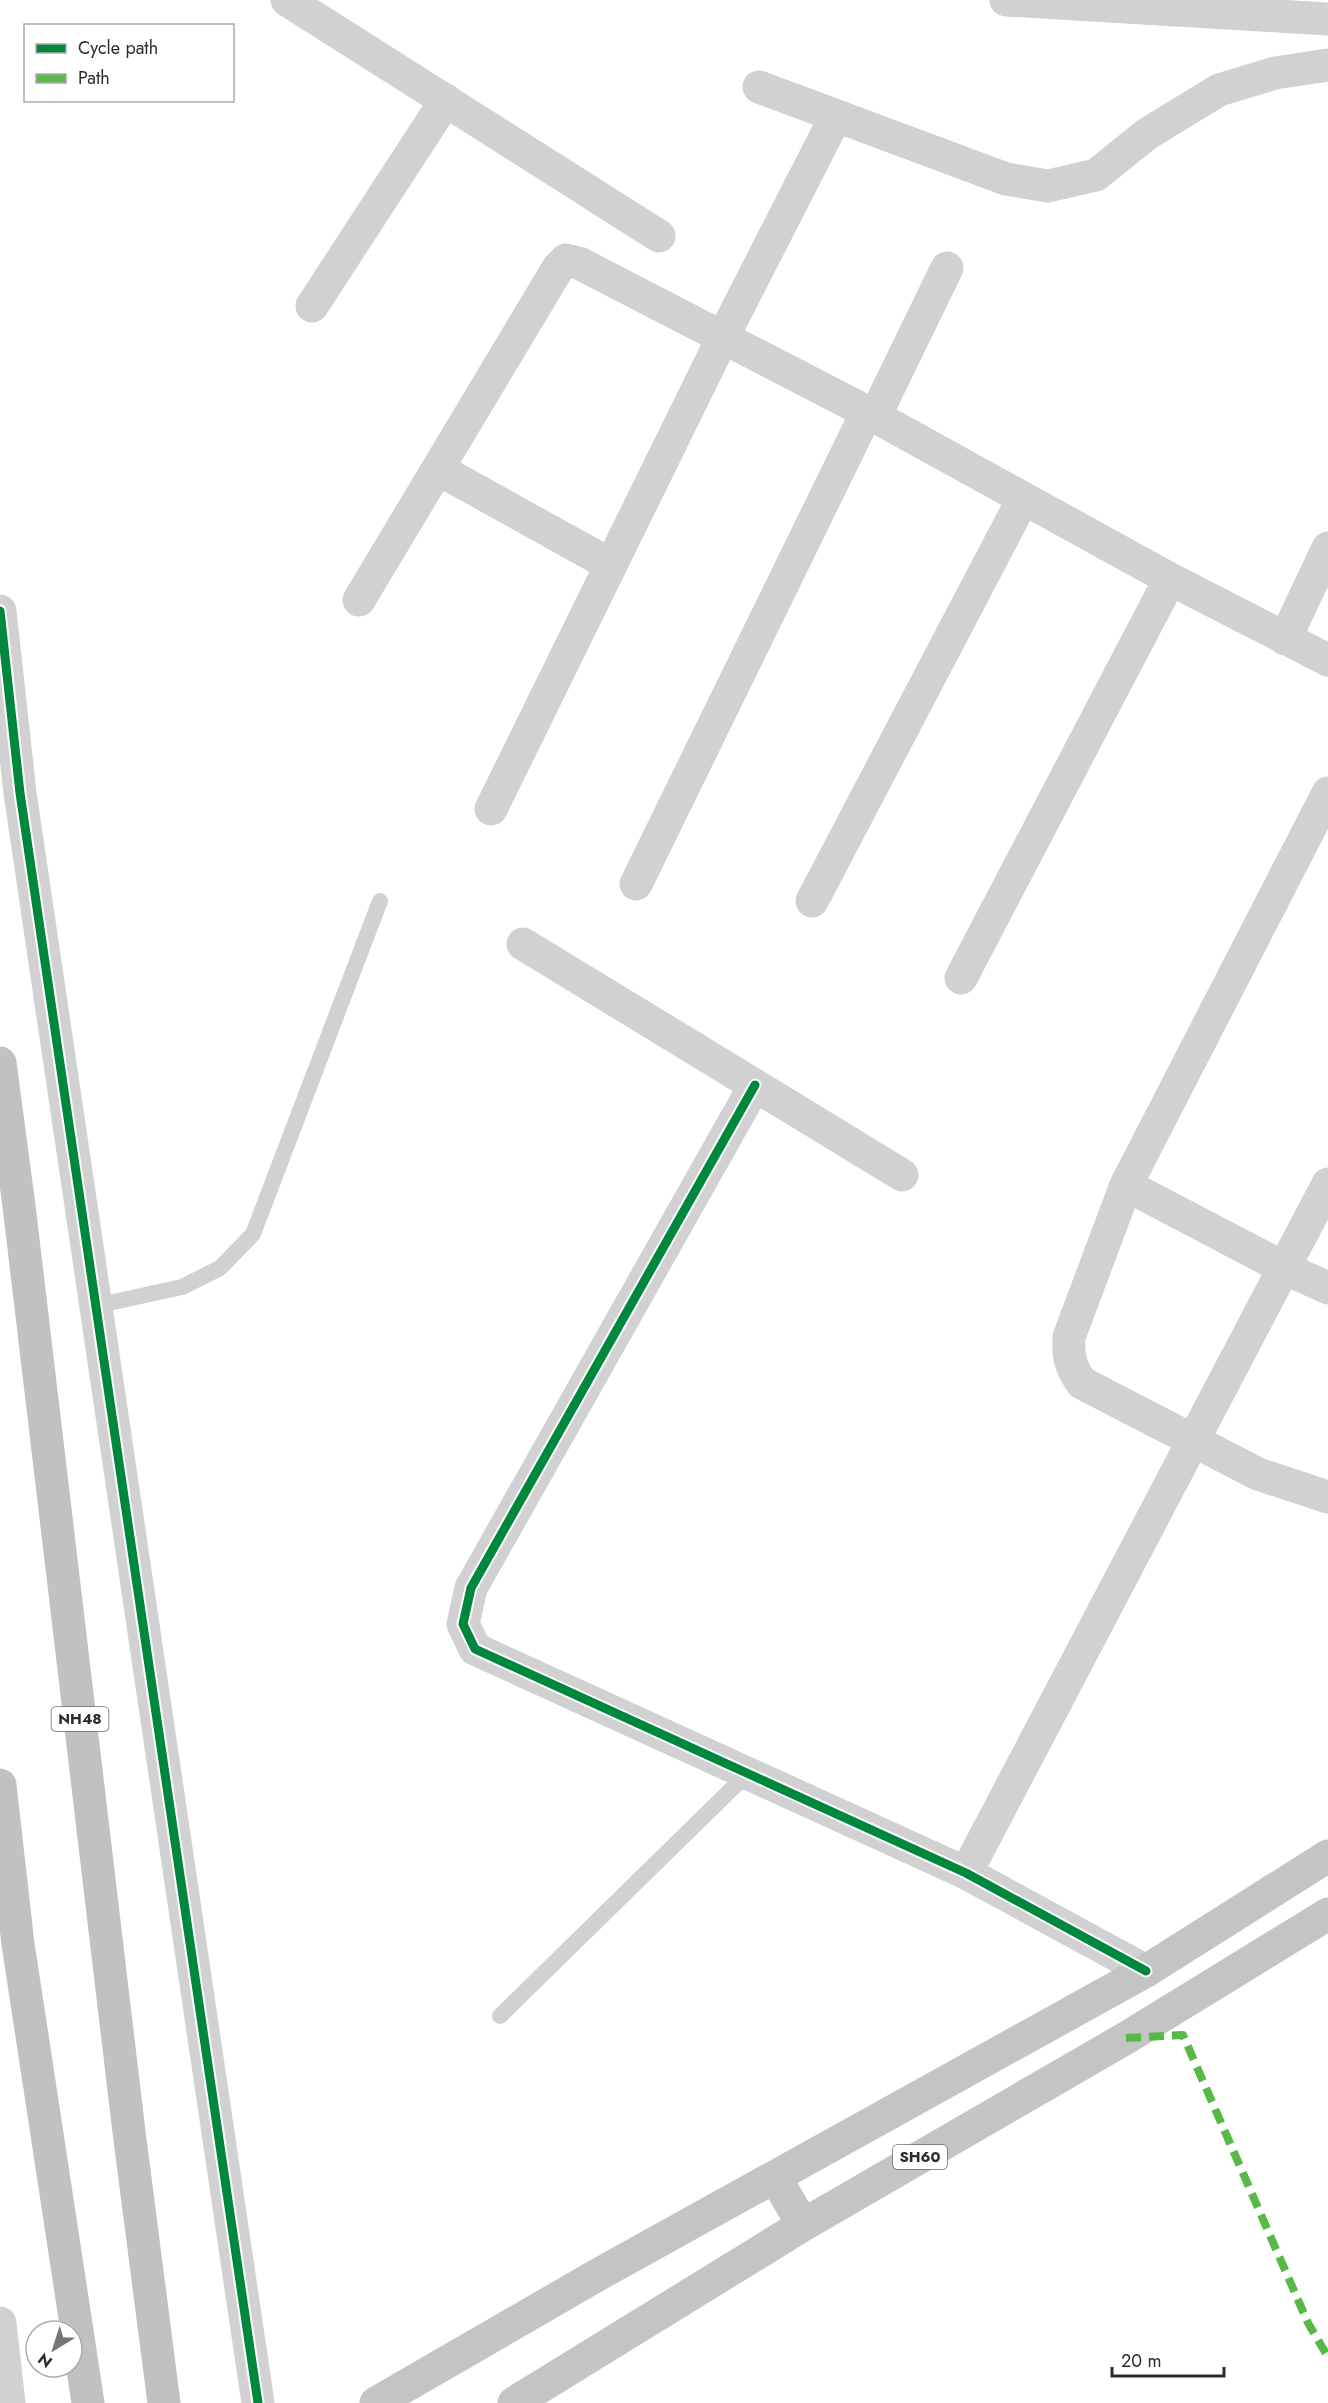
<svg xmlns="http://www.w3.org/2000/svg" width="1328" height="2403" viewBox="0 0 1328 2403" font-family="Jost,sans-serif">
<style>
.lines{fill:none;stroke-linecap:round;stroke-linejoin:round}
.service{stroke:#d1d1d1;stroke-width:16}
.minor{stroke:#d1d1d1;stroke-width:33}
.tertiary{stroke:#d1d1d1;stroke-width:33}
.primary{stroke:#c4c4c4;stroke-width:33}
.trunk{stroke:#c1c1c1;stroke-width:33}
.quiet{stroke:#58b947;stroke-width:8;stroke-dasharray:15 8;stroke-linecap:butt}
.cycleway-casing{stroke:#fff;stroke-width:13}
.cycleway{stroke:#00873e;stroke-width:9}
.labels{text-anchor:middle;dominant-baseline:central;stroke-width:6;stroke-linejoin:round;paint-order:stroke}
.shield{fill:#fff;stroke:#6b6b6b;stroke-width:1.5}
.shield-label{font-size:15px;font-weight:bold;fill:#2c2c2c}
</style>
<rect width="100%" height="100%" fill="#fff"/>
<g class="lines">
<path class="service" d="M95,1306l87,-19 38,-19 33,-34 127,-333
M500,2016l248,-243"/>
<path class="minor" d="M287,0l372,236
M1006,0l322,19
M759,87l247,92 42,7 48,-11 51,-41 72,-44 56,-17 53,-8
M312,306l134,-206
M875,416l72,-148
M438,469l173,96
M359,600l199,-332 8,-8 13,3 288,149 303,167 158,81
M1285,639l43,-91
M1328,793l-202,392 -57,152c-1,19 1,30 13,46l176,91 70,23
M491,809l232,-472 113,-221
M636,884l231,-472
M812,901l211,-402
M523,944l379,231
M961,978l209,-399
M755,1085l-284,503 -8,36 12,25 491,224 180,98
M1126,1185l158,83 44,20
M966,1873l362,-689"/>
<path class="tertiary" d="M0,611l20,182 238,1610
M0,2323l9,80"/>
<path class="primary" d="M775,2177l28,48
M376,2403l225,-130 545,-302 182,-115
M514,2403l289,-178 323,-187 202,-124"/>
<path class="trunk" d="M0,1063l19,143 110,926 35,271
M0,1785l18,159 70,459"/>
<path class="quiet" d="M1126,2038l57,-3 125,288 20,34"/>
<defs>
<path id="cycleway" d="M0,611l20,182 238,1610
M755,1085l-284,503 -8,36 12,25 491,224 180,98"/>
</defs>
<use href="#cycleway" class="cycleway-casing"/>
<use href="#cycleway" class="cycleway"/>
</g>
<g class="labels">
<g class="shield">
<rect x="51.5" y="1707" width="57" height="24" rx="4.5"/>
<rect x="893" y="2145" width="54" height="24" rx="4.5"/>
</g>
<g class="shield-label">
<text x="80" y="1719">NH48</text>
<text x="920" y="2157">SH60</text>
</g>
</g>
<rect x="24" y="24" width="210" height="78" fill="#ffffff" stroke="#ababab" stroke-width="1.5"/>
<rect x="36" y="44" width="30" height="9" fill="#00873e" stroke="#ababab" stroke-width="1.5"/>
<text x="78" y="54" font-size="18" fill="#2c2c2c">Cycle path</text>
<rect x="36" y="74" width="30" height="9" fill="#58b947" stroke="#ababab" stroke-width="1.5"/>
<text x="78" y="84" font-size="18" fill="#2c2c2c">Path</text>
<g transform="translate(54 2349) rotate(218)"><circle r="28" fill="#ffffff" stroke="#ababab" stroke-width="1.5"/>
<path d="M0-4.5L10 22L0 15L-10 22Z" fill="#767676"/>
<text y="-9" font-size="16" font-weight="bold" text-anchor="middle" fill="#2c2c2c">N</text>
</g>
<path d="M1112 2367v9h112v-9" fill="none" stroke="#2c2c2c" stroke-width="3"/>
<text x="1121" y="2367" font-size="18" fill="#2c2c2c" stroke="#ffffff" stroke-width="4.5" paint-order="stroke">20 m</text>
</svg>
